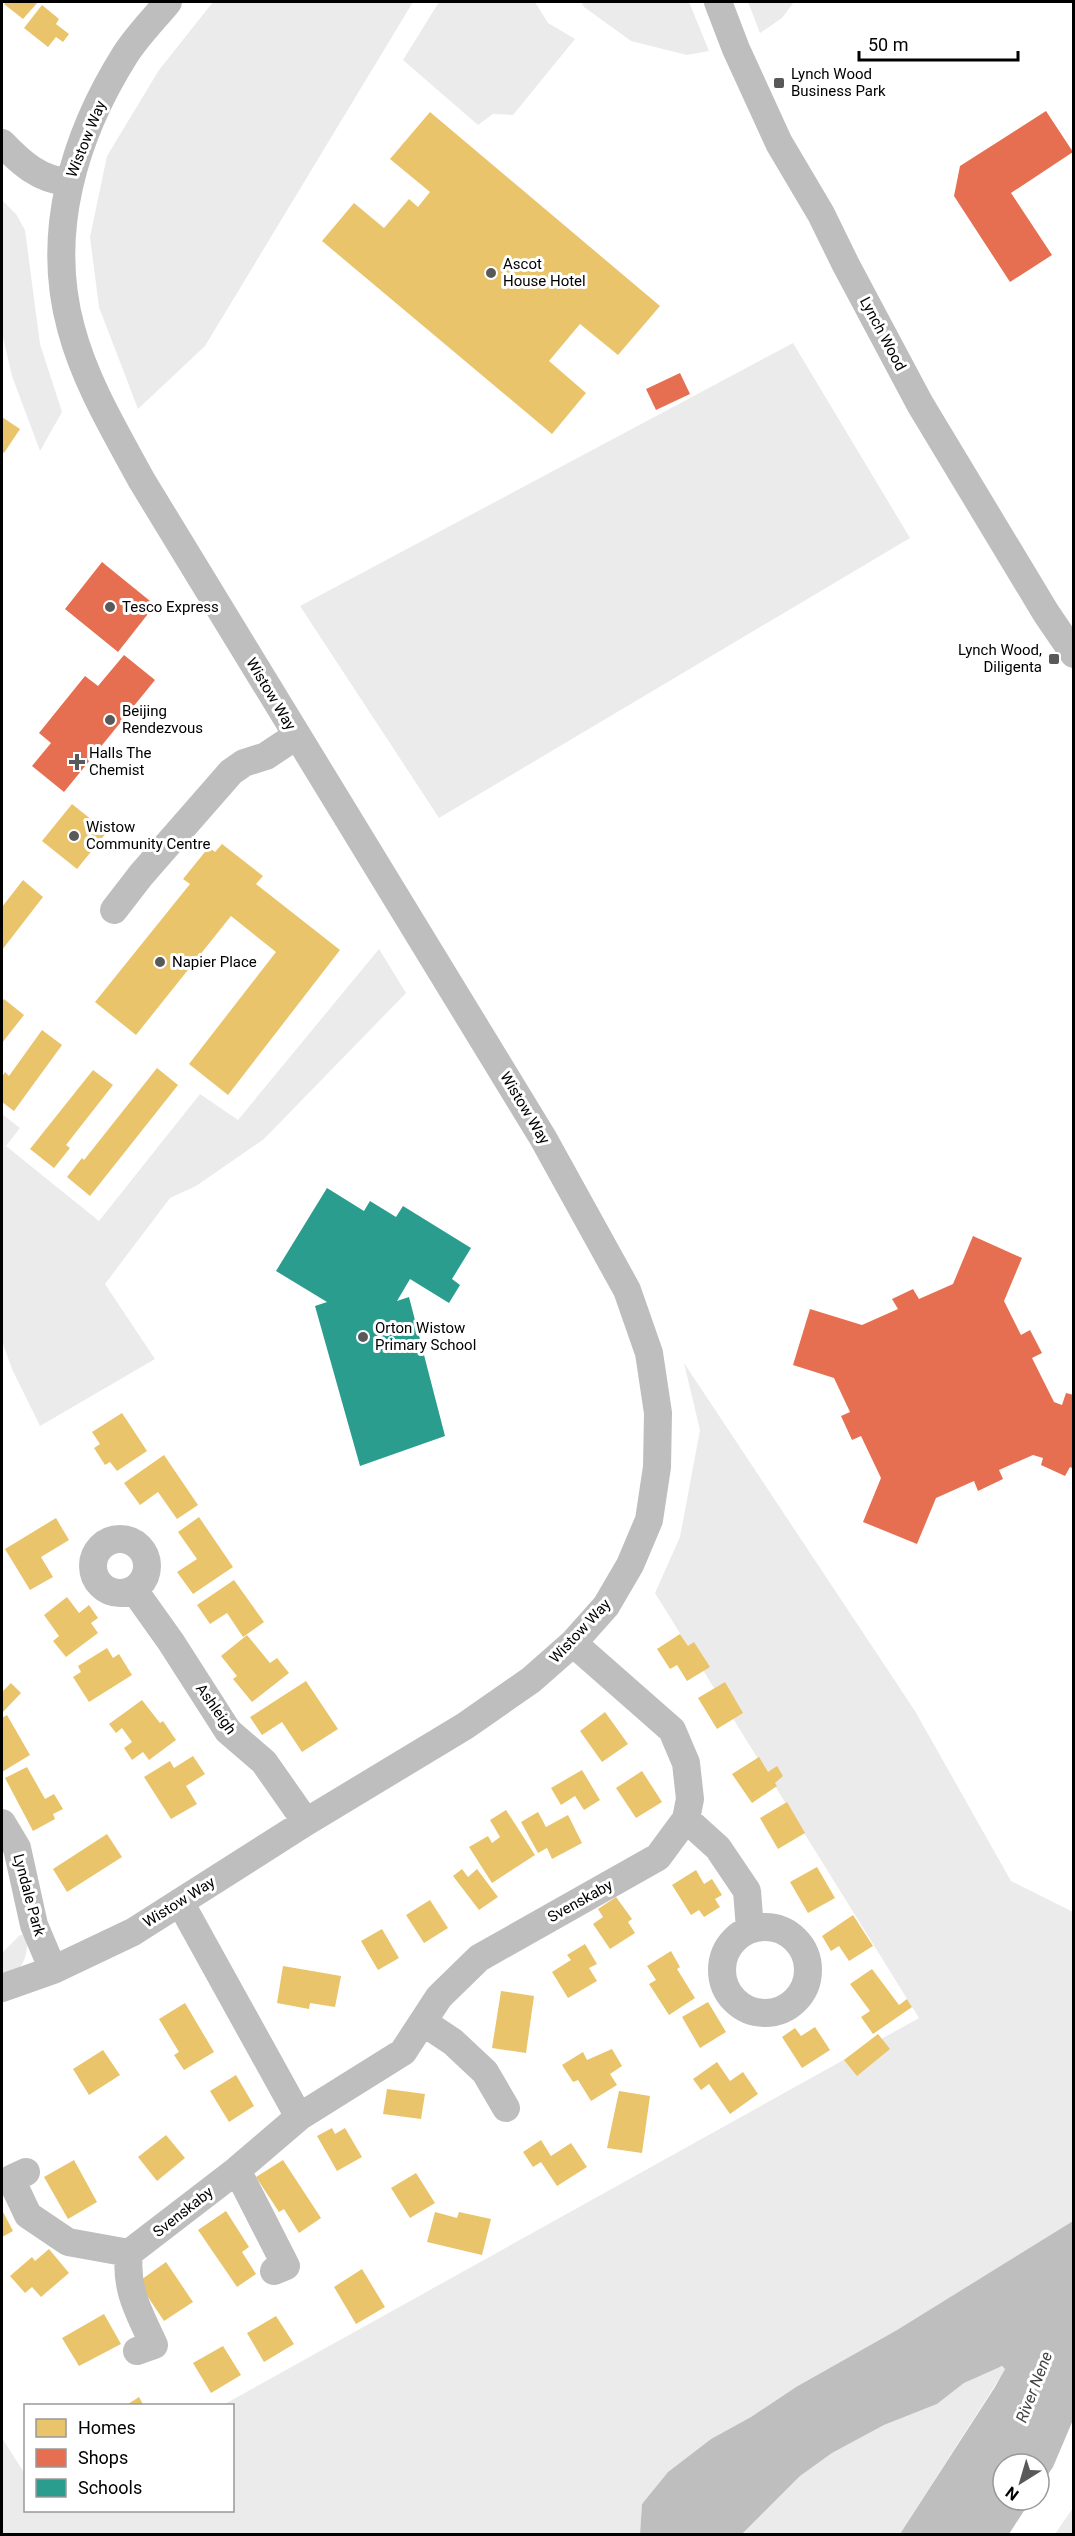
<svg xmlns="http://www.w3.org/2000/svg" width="1075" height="2536" viewBox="0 0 1075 2536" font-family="Roboto,sans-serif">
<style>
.green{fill:#ebebeb}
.water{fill:#bebebe}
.homes{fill:#e9c46a}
.shops{fill:#e76f51}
.schools{fill:#2a9d8f}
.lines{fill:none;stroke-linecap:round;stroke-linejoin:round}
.minor{stroke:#bebebe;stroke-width:28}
.poi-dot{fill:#595959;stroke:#fff;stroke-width:2}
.labels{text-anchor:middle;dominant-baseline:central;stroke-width:6;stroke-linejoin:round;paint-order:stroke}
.poi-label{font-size:15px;fill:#000;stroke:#fff;text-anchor:start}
.street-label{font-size:15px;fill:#000;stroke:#fff}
.water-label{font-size:16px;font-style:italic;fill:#434343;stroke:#fff}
</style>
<rect width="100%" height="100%" fill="#fff"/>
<path class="green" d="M213,2h200l-208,344 -67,63 -39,-102 -9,-70 17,-81 52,-86z
M439,2h96l13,21 27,16 -62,76 -20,-1 -15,11 -75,-65z
M581,2h108l20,49 -22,4 -56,-14 -47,-34z
M748,2h46l-12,16 -22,15z
M2,200l14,14 9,16 15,114 22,68 -22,39 -28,-75 -10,-43z
M793,343l117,195 -471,280 -139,-212z
M379,949l27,44 -142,146 -68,47 -26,12 -65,86 50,75 -115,67 -28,-57 -10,-28v-227l18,14 -14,18 93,75 101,-127 38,26z
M684,1363l231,348 96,170 62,31v309l-176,109 -101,57 -45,30 -40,22 -43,33 -26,32 -2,30h-638v-96l23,36 1,36h206v-104l-9,-1 696,-387 -264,-425 25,-56 20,-107z
M28,1934c-1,23 -3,37 -26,44v-25l18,-18z
M999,2366l6,2 -2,5 -103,161h-158l58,-58 32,-23 52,-28 53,-21 27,-21z
M1073,2508v26h-18z"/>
<path class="water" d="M1073,2221v199l-20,47 -14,21v-24h-36v36h28l-22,34h-109l95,-147 10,-18 -3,-3 -38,17 -27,21 -53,21 -52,28 -32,23 -58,58h-102l2,-30 26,-32 43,-33 40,-22 45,-30 101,-57z"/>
<path class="homes" d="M6,2h32l-15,17 -19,-15z
M42,5l17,14 -3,5 13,10 -6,8 -7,-5 -8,10 -24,-19z
M430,112l230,194 -42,49 -38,-31 -31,37 37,32 -34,41 -230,-193 32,-38 30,25 25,-29 9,8 12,-15 -40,-33z
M2,417l18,12 -16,24 -2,-2z
M72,804l35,28 -30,37 -35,-28z
M222,844l41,32 -7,8 84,66 -112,145 -39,-31 87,-112 -45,-36 -95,119 -41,-33 95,-118 -7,-5 26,-32 6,5z
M23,880l20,17 -41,53v-43z
M4,999l20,16 -22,28v-41z
M42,1030l20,15 -48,66 -12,-9v-25l3,-5 4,4z
M157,1068l21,17 -88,111 -23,-19 15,-19 2,2z
M93,1070l20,15 -47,60 4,3 -16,20 -24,-19z
M122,1413l25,38 -30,20 -7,-9 -5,3 -11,-17 6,-4 -8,-12z
M164,1455l34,50 -21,14 -19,-27 -18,13 -16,-22z
M199,1517l34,50 -40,27 -16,-22 20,-13 -19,-27z
M56,1518l13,22 -28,17 12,20 -23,13 -25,-41z
M234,1580l30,42 -21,15 -16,-24 -17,11 -13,-19z
M67,1597l12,16 10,-8 9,13 -7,5 7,10 -32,24 -13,-16 6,-5 -15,-21z
M680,1634l8,12 6,-4 16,25 -23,14 -10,-16 -7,4 -13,-20z
M247,1635l23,28 7,-5 12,15 -37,29 -19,-23 4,-3 -16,-20z
M107,1648l6,10 6,-4 13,21 -43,27 -16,-25 8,-5 -3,-6z
M306,1681l32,48 -36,23 -20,-30 -20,13 -12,-18z
M725,1682l18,31 -26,16 -19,-31z
M11,1683l10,10 -19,20v-21z
M142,1700l18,23 3,-2 13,19 -27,20 -6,-8 -11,8 -8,-12 8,-6 -10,-14 -6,5 -7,-9z
M605,1712l23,32 -26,18 -22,-31z
M7,1715l23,40 -28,17v-54z
M193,1756l12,18 -19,12 11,18 -26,15 -27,-42 26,-16 4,7z
M759,1757l9,15 9,-6 6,10 -8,7 2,3 -25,17 -20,-29z
M27,1767l18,32 9,-5 9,15 -10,5 2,5 -22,12 -28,-53z
M582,1770l18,30 -16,10 -9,-14 -14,9 -10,-17z
M642,1771l20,31 -26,16 -20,-30z
M787,1802l18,31 -27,16 -18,-31z
M506,1810l29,45 -43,28 -23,-36 19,-11 4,7 8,-6 -10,-17z
M538,1812l8,15 22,-12 14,28 -30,16 -5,-11 -9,5 -17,-31z
M107,1834l15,23 -55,35 -14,-23z
M817,1867l18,31 -27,15 -18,-31z
M462,1869l6,8 9,-8 21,28 -19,13 -26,-34z
M696,1870l8,14 8,-5 10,16 -7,4 5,8 -16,10 -5,-7 -8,5 -19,-30z
M616,1897l16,22 -4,3 7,11 -25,16 -17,-25 10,-7 -5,-8z
M430,1900l18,28 -24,15 -18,-28z
M853,1915l20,31 -24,15 -10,-15 -8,5 -9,-15z
M382,1929l17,29 -21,12 -17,-29z
M585,1944l12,20 -8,4 8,13 -29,17 -16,-26 19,-12 -4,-5z
M671,1951l9,16 -3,2 18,29 -26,17 -20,-31 7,-4 -9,-14z
M283,1966l58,10 -6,31 -25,-4 -1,6 -32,-6z
M872,1969l27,36 8,-6 5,8 -39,27 -12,-17 9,-6 -20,-27z
M501,1991l33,5 -8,57 -34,-5z
M708,2002l18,30 -26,16 -18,-31z
M185,2003l29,49 -30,18 -10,-15 5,-3 -20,-33z
M815,2027l15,23 -28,18 -20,-31 13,-9 6,8z
M878,2034l12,15 -33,27 -13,-16z
M612,2049l10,17 -12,8 7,11 -26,16 -13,-21 -5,2 -11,-17 21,-13 4,8z
M103,2050l17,25 -31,20 -16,-26z
M717,2062l13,19 13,-9 15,22 -28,20 -21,-30 -8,6 -8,-11z
M236,2075l18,31 -25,16 -19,-31z
M387,2089l38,5 -4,25 -38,-5z
M619,2091l31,5 -8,57 -35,-5z
M332,2128l3,6 10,-6 17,29 -25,14 -20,-35z
M166,2135l19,23 -28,23 -19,-24z
M541,2140l10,16 20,-13 16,24 -30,19 -16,-24 -8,5 -10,-15z
M74,2160l23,42 -29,17 -24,-42z
M283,2160l38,58 -22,15 -15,-24 -5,3 -23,-35z
M416,2173l19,30 -25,15 -19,-30z
M2,2210l11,21 -11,6z
M226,2211l23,36 -7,5 14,22 -19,13 -39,-57z
M435,2212l22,6 2,-6 32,7 -9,36 -55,-13z
M49,2249l20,24 -28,24 -9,-10 -7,6 -15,-17 22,-19 3,4z
M166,2262l27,40 -29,19 -26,-39z
M362,2269l23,38 -29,17 -22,-37z
M104,2314l17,30 -42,22 -17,-28z
M276,2316l18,28 -30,18 -17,-29z
M223,2346l18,29 -30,18 -18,-30z
M139,2397l5,9h-19z"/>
<path class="shops" d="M1046,111l27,41 -62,41 41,62 -42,27 -56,-86 6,-30z
M680,373l10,21 -34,16 -10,-21z
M102,562l53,43 -37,47 -53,-43z
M124,655l31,25 -91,112 -32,-26 19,-23 -12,-10 46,-57 13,10z
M973,1236l49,22 -18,43 17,34 9,-5 12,23 -10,5 22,44 8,3 4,-12 8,2v74l-4,-2 -5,9 -24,-11 2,-7 -10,-3 -34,15 4,9 -25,12 -4,-10 -38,17 -19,46 -54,-22 18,-44 -20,-42 -9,4 -11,-24 9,-4 -16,-34 -41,-13 17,-56 52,16 36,-16 -6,-10 21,-10 6,10 34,-15z"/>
<path class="schools" d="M327,1188l37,23 6,-10 26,16 7,-11 68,42 -19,31 8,6 -11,18 -39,-24 -13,22 12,-4 36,139 -85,30 -45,-160 12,-4 -51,-31z"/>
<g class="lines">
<path class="minor" d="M718,2l18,47 43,94 42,71 25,51 74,139 126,209 28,41
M2,143c19,20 38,37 66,39
M114,910l27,-35 90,-103 13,-9 22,-7 30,-20
M93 1566a27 27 0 1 1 54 0a27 27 0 1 1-54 0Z
M134,1590l37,52 57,89 36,31 42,60
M686,1819l32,29 29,43 3,38
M2,1823l15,25 17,77 19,45
M722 1970a43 43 0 1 1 86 0a43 43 0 1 1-86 0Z
M2,1988l51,-18 80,-38 173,-110 159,-96 66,-46 42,-37 33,-37 24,-41 19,-45 8,-53 1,-54 -9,-60 -22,-63 -84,-152 -401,-657c-26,-48 -57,-99 -71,-153 -26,-95 3,-192 54,-273 12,-19 29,-36 43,-53
M423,2022l30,20 32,30 21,36
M299,2117l104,-65 36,-55 40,-39 179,-101 28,-38 4,-20 -4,-36 -14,-33 -99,-87
M237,2170l49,96 -12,5
M26,2172l-15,7 17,36 40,27 61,11 108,-83 62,-53 -119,-215
M129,2253c-4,37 10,59 25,92l-17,6"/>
</g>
<g class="poi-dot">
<rect x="773" y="77" width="12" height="12" rx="3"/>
<circle cx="491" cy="273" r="6"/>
<circle cx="110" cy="607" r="6"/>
<rect x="1048" y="653" width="12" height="12" rx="3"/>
<circle cx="110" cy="720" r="6"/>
<path d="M74 753h6v6h6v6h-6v6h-6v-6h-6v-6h6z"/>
<circle cx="74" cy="836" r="6"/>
<circle cx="160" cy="962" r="6"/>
<circle cx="363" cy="1337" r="6"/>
</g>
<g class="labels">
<g class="poi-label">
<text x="791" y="74">Lynch Wood<tspan x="791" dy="17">Business Park</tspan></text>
<text x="503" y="264">Ascot<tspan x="503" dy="17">House Hotel</tspan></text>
<text x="122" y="607">Tesco Express</text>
<text x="1042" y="650" text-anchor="end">Lynch Wood,<tspan x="1042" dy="17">Diligenta</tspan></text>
<text x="122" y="711">Beijing<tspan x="122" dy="17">Rendezvous</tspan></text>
<text x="89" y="753">Halls The<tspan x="89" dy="17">Chemist</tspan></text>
<text x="86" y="827">Wistow<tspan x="86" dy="17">Community Centre</tspan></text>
<text x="172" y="962">Napier Place</text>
<text x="375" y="1328">Orton Wistow<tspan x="375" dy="17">Primary School</tspan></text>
</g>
<g class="street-label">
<text transform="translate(86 139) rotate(-68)">Wistow Way</text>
<text transform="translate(883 334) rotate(62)">Lynch Wood</text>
<text transform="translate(271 694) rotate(59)">Wistow Way</text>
<text transform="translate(525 1108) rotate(59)">Wistow Way</text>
<text transform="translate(580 1631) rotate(-47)">Wistow Way</text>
<text transform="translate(216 1709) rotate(55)">Ashleigh</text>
<text transform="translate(29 1895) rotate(75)">Lyndale Park</text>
<text transform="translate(580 1901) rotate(-29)">Svenskaby</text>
<text transform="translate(179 1902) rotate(-32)">Wistow Way</text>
<text transform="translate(183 2212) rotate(-38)">Svenskaby</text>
</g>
<g class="water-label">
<text transform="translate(1034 2387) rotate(-69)">River Nene</text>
</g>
</g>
<rect width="1075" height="2536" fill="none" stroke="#000000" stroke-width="6"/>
<rect x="24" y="2404" width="210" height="108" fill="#ffffff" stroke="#999999" stroke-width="1.5"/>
<rect x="36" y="2419" width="30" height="18" fill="#e9c46a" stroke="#999999" stroke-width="1.5"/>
<text x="78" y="2434" font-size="18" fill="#000000">Homes</text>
<rect x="36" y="2449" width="30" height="18" fill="#e76f51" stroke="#999999" stroke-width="1.5"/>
<text x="78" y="2464" font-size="18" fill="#000000">Shops</text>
<rect x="36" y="2479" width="30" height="18" fill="#2a9d8f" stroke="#999999" stroke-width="1.5"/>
<text x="78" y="2494" font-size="18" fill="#000000">Schools</text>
<g transform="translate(1021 2482) rotate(217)"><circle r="28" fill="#ffffff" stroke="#999999" stroke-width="1.5"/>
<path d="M0-4.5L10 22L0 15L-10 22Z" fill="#595959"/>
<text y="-9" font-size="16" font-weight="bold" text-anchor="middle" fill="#000000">N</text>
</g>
<path d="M859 51v9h159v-9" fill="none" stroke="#000000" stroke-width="3"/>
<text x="868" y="51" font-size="18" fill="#000000" stroke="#ffffff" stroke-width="4.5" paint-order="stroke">50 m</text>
</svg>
